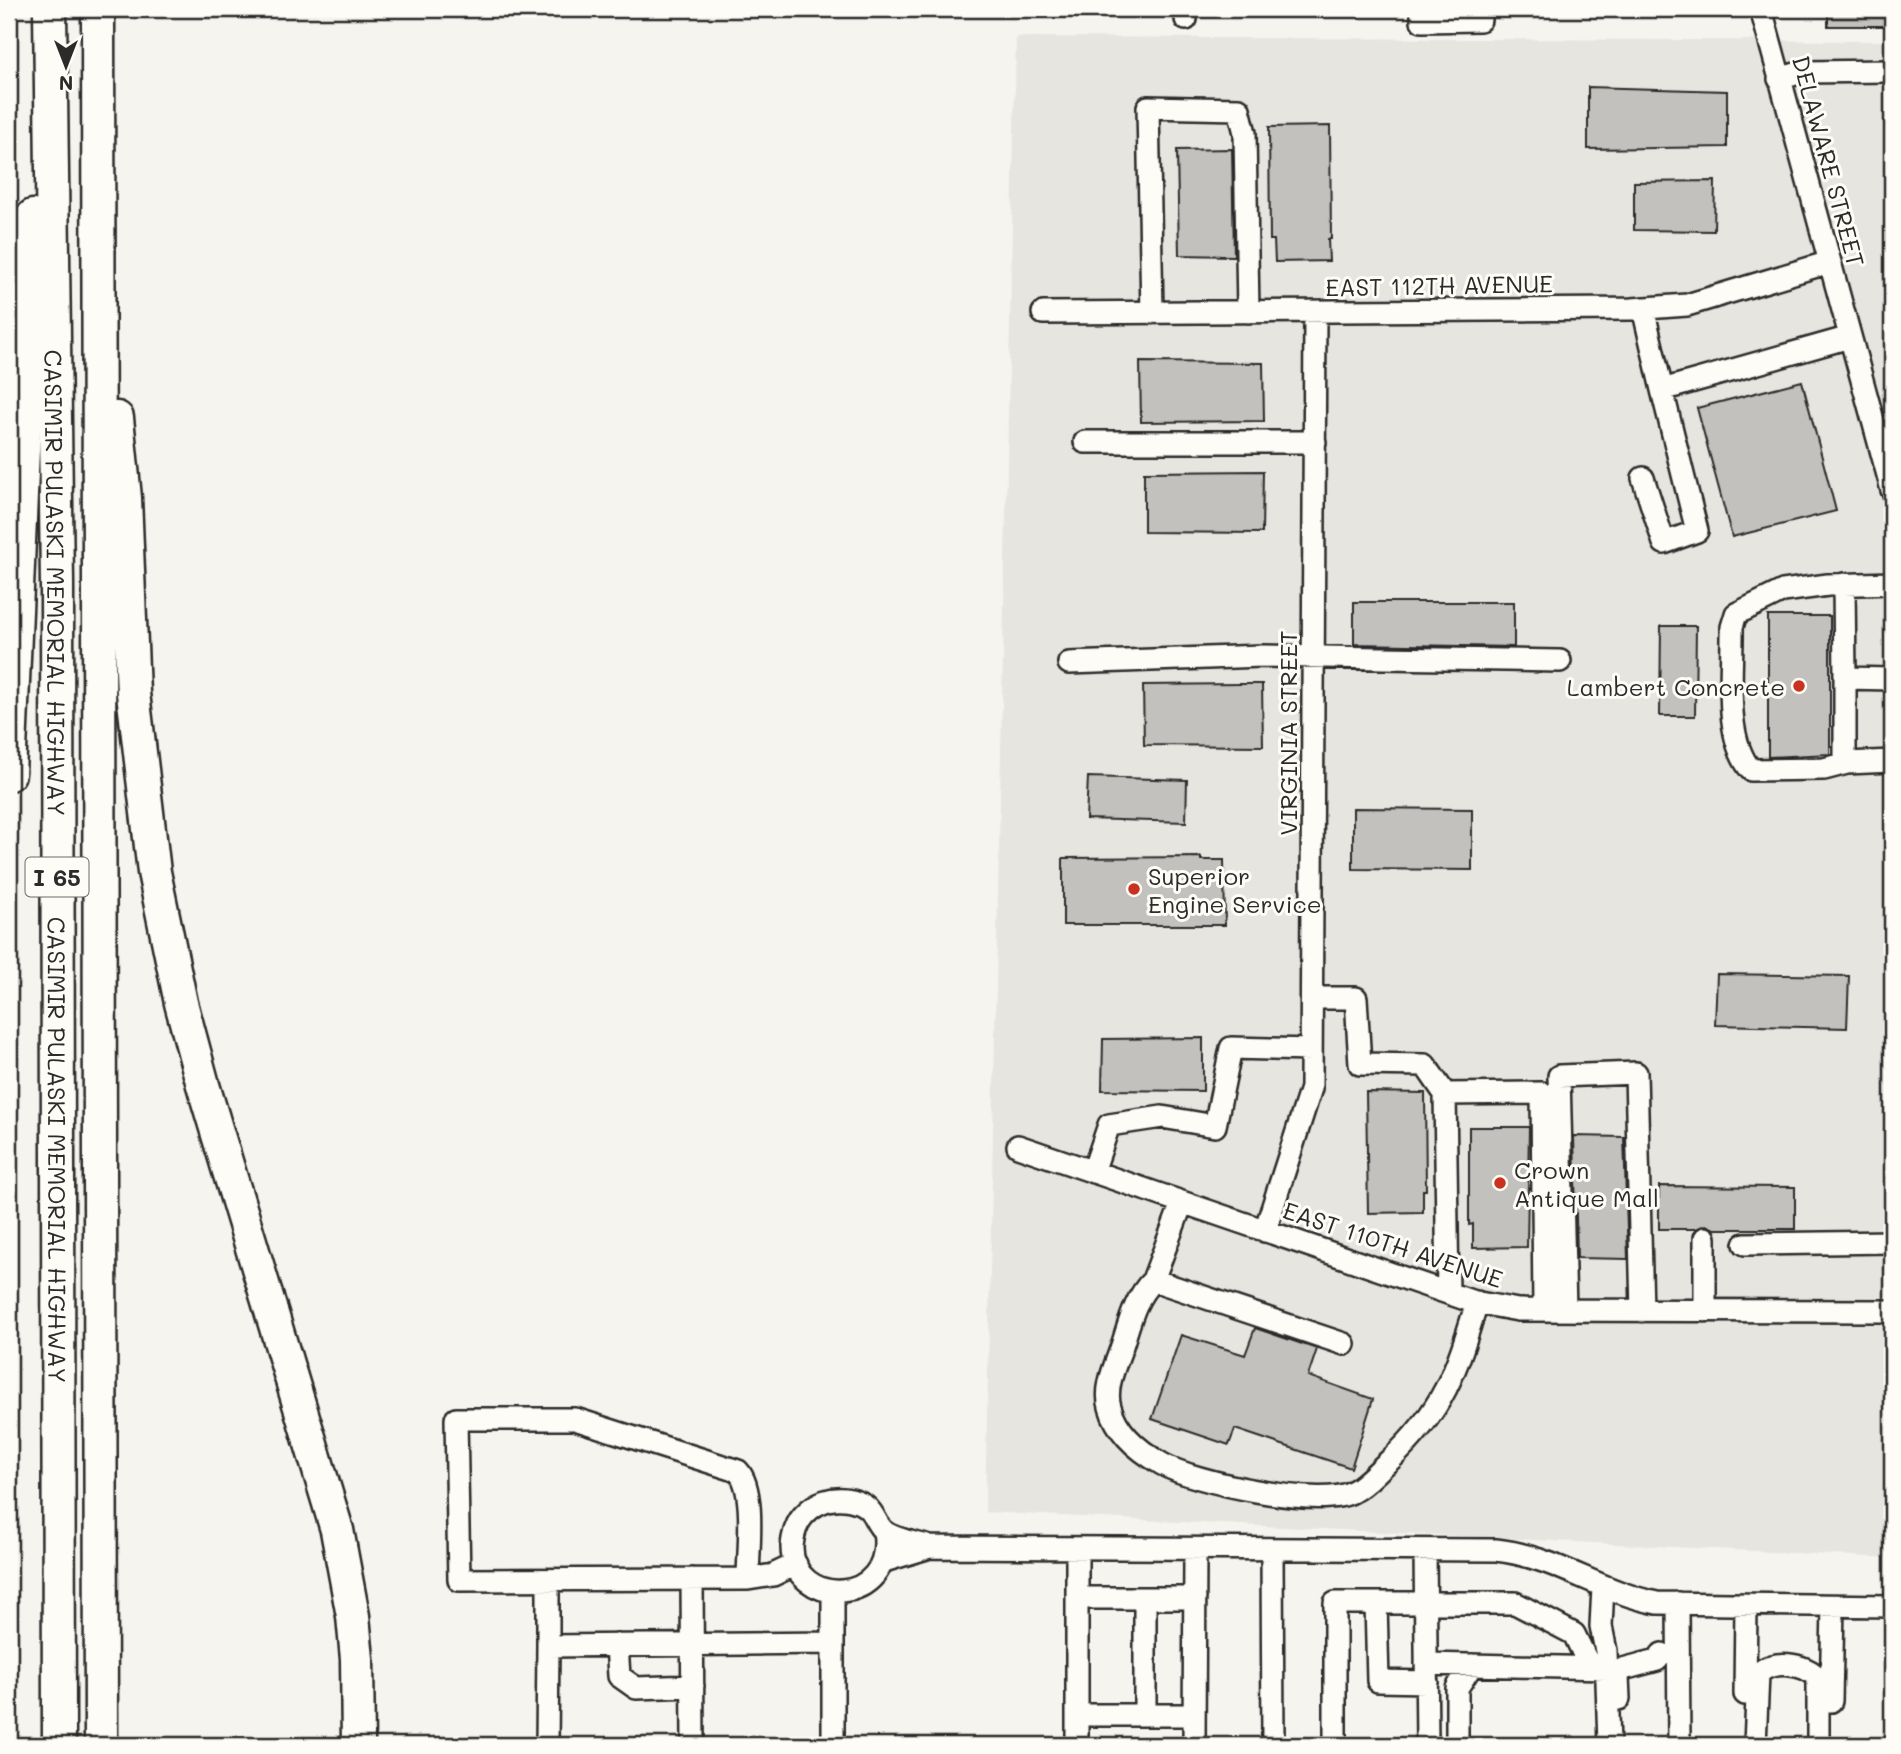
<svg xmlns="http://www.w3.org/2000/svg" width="1901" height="1754" viewBox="0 0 1901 1754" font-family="Mali,sans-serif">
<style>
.built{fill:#e6e5e0}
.building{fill:#c2c1be;stroke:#2b2b2b;stroke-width:2}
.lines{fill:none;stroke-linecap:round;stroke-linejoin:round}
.minor-casing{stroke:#2b2b2b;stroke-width:26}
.highway-casing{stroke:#2b2b2b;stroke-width:37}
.minor{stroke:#fdfcf7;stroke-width:21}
.highway{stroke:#fdfcf7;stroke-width:32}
.poi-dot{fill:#c8321e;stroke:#fdfcf7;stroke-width:2.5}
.labels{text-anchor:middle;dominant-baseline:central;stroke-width:6;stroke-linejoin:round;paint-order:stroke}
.shield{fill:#fdfcf7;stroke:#6a6a68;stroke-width:2}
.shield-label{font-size:23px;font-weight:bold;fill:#2b2b2b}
.street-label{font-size:24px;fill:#2b2b2b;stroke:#fdfcf7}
.poi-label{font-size:24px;fill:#2b2b2b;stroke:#fdfcf7;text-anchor:start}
</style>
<rect width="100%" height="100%" fill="#f5f4ef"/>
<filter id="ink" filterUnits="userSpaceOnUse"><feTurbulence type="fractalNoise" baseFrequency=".0143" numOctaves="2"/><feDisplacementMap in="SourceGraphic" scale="14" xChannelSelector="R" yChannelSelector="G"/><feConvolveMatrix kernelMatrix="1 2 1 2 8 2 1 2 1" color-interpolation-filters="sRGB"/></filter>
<g filter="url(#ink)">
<path class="built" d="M1016,37l876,4v1517l-907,-46z"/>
<path class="building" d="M1828,10h64v16h-64z
M1588,87l139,4v56l-139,2z
M1330,126l1,113h-3l1,22 -54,1 -1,-22h-4l-1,-113z
M1232,149l2,107 -55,-1 -2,-105z
M1715,181l-1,50 -80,-1v-48z
M1140,362l123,1 1,58 -123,1z
M1802,381l34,130 -104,26 -35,-129z
M1263,471l-1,62 -118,-1v-60z
M1354,602h160v45l-160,-3z
M1768,616h62v138l-62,3z
M1661,626h35l-1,90h-35z
M1241,684h21l1,62 -119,-1 -1,-60z
M1088,777l99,3 -1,42 -100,-3z
M1353,808l119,1v61l-119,-1z
M1201,857v3h23l1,65h-162v-67z
M1717,974l132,2 -2,52 -132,-3z
M1203,1038v53l-101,-1 1,-51z
M1366,1092l59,1 1,97h-3v22l-55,1z
M1469,1127h60l-2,120 -54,1v-24l-4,1z
M1574,1136l50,1 4,122 -51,-1z
M1659,1186l136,1v42h-81l-8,-4 -10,4h-37z
M1255,1328l62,21 -9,27 65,23 -22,69 -116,-39 -6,16 -77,-26 29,-84 64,20z"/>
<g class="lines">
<defs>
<path id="minor" d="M1422,9v12l58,-1v-11
M1761,9l131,481
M1186,19v-10
M1779,79l23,-7 90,-1
M1643,308l19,82
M1043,313l589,-4 55,-4 143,-43
M1152,313l-4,-206 91,2 6,24 3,179
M1085,442h230
M1643,478l21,65 33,-12 -35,-141 188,-53
M1892,583l-64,2 -45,6 -47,23 -4,13c1,43 -9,110 19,143l73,-1 23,-6 45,-2
M1844,584l1,94
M1069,663l193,-7 298,5
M1845,763v-85l47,1
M1312,998h44l4,66 65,1 20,29
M1018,1146l456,156 44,8 374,1
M1093,1172l16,-47 53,-8 53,9 16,-78 80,2
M1182,1203l-29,77 191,64
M1265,1231l46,-143 4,-776
M1705,1238v73
M1745,1244l147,-2
M1153,1280c-18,18 -23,41 -31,66 -6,18 -18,41 -12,61 7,26 29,44 52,57 32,18 158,45 190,28 14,-7 25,-21 37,-31 55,-51 67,-89 88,-159
M1448,1293l-3,-199 97,-1 2,217
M1565,1310l-6,-234 77,-3 6,238
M930,1547l566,3c58,6 104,42 161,53l235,3
M1077,1549v196
M1425,1550l2,195
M1272,1551l1,194
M884,1561l46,-14c-12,-4 -36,-7 -46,-16 -12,-10 -8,-25 -33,-31 -19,-4 -36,2 -48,16 -7,8 -10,19 -11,30 -1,63 104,62 92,-15
M692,1579l1,166
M748,1579c0,-27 8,-89 -10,-108l-163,-52h-119l3,161 289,-1 25,-4 23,-11
M548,1580v66
M1603,1587l-2,39 5,25 3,94
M833,1592v153
M1077,1598h118
M1145,1598v117
M1376,1603l2,78 49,1
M1678,1603l1,142
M617,1645l2,31 17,12 57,-2
M1426,1664l181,4
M1745,1694l1,-89
M1619,1699l-1,-23 5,-7 34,-9 5,-6
M1831,1701l2,-94
M1077,1715h117
M547,1745l1,-99 285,-3
M1194,1745l1,-195
M1335,1745v-142h180l59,31 16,33
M1457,1745v-57l15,-23
M1755,1745l3,-71c14,-15 47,-11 60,4v67"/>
<g id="highway">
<path id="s1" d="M50,9l7,576 2,1160"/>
<path d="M98,9l3,1736"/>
<path d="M117,418l8,80 8,195 21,179 27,131 22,82 134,445 16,86 4,43 1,86"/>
<path d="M9,774l24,-558"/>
</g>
</defs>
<use href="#minor" class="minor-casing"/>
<use href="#highway" class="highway-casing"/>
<use href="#minor" class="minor"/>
<use href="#highway" class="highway"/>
</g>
</g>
<g class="poi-dot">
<circle cx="1799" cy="686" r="7"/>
<circle cx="1134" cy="889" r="7"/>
<circle cx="1500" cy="1183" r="7"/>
</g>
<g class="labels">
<rect class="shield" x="25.5" y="857.5" width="63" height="39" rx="5"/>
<g class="shield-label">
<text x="57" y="877">I 65</text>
</g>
<g class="street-label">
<text transform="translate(1829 161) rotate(75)">DELAWARE STREET</text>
<text transform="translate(1439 285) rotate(-1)">EAST 112TH AVENUE</text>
<text stroke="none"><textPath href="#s1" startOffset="574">CASIMIR PULASKI MEMORIAL HIGHWAY</textPath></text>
<text transform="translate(1287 733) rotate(-90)">VIRGINIA STREET</text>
<text stroke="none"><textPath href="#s1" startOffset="1141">CASIMIR PULASKI MEMORIAL HIGHWAY</textPath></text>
<text transform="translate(1393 1244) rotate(18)">EAST 110TH AVENUE</text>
</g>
<g class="poi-label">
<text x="1785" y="686" text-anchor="end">Lambert Concrete</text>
<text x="1148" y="875">Superior<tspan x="1148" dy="28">Engine Service</tspan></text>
<text x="1514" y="1169">Crown<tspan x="1514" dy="28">Antique Mall</tspan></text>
</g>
</g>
<rect width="1901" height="1754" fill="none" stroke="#fdfcf7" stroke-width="35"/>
<rect x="18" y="18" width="1866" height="1719" fill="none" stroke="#2b2b2b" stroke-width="2.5" filter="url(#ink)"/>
<g transform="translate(66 66) rotate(180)" stroke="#fdfcf7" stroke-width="5" paint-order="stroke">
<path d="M0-5L12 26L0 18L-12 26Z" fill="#2b2b2b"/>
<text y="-10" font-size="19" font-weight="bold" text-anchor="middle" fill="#2b2b2b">N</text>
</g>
</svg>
